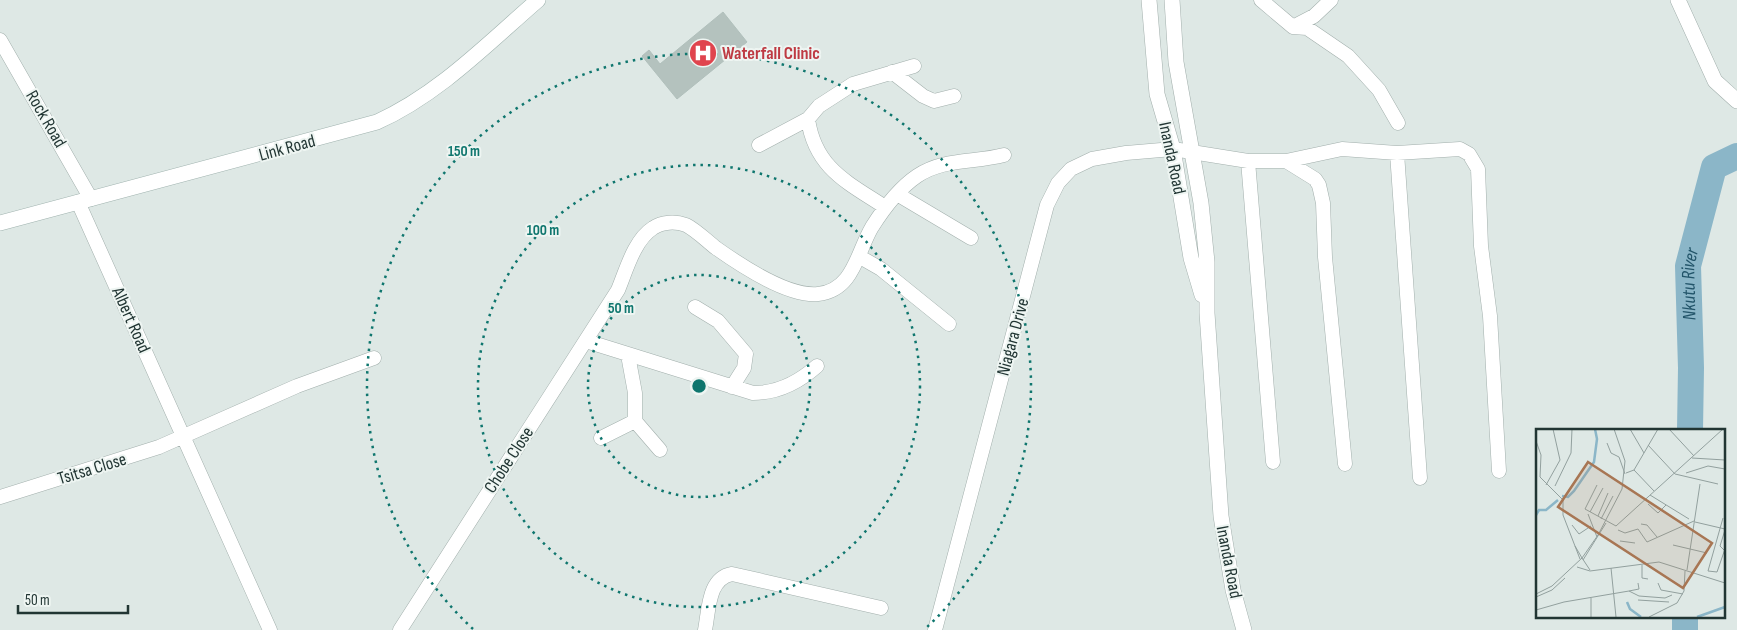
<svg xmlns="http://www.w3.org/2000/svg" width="1737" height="630" viewBox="0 0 1737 630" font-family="'Sofia Sans Condensed',sans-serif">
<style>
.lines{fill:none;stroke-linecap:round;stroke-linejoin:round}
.river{stroke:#8bb6c8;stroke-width:26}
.building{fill:#b4c2be;stroke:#b1c0bc}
.minor-casing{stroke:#a2afac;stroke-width:15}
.tertiary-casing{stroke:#a2afac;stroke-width:16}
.secondary-casing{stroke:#9fb2ae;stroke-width:16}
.minor{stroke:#fff;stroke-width:14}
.tertiary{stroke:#fff;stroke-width:15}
.secondary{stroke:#fff;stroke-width:15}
.ring{fill:none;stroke:#0f766e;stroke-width:2.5;stroke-dasharray:2.5 5}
.labels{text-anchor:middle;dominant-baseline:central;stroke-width:4;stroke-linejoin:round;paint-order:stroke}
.health-label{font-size:18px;font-weight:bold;fill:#be3a42;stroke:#eef5f2;text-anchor:start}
.street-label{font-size:18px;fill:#213533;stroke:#eef5f2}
.water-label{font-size:19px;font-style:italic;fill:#23556a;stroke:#eef5f2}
.inset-river{fill:none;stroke:#8bb6c8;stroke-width:2.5}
.inset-road{fill:none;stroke:#92a09e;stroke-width:1}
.view{fill:#a87654;fill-opacity:0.15;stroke:#a87654;stroke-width:2.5}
.inset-edge{fill:none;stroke:#213533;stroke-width:2.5}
.centre{fill:#0f766e;stroke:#eef5f2;stroke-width:2.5}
.ring-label{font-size:15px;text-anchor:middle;font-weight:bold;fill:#0f766e;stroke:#eef5f2;stroke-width:4;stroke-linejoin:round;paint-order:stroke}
</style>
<rect width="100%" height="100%" fill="#dee8e5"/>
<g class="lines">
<g class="river">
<path id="s1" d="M1690,430l1,-62 -3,-102 26,-99 23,-11"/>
<path d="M1685,630v-14"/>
</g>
</g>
<path class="building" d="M723,12l24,30 -70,57 -35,-43 7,-6 11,14z"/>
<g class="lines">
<defs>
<path id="minor" d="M1261,0l32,27 14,1 41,28 31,34 19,33
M1293,27l21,-11 17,-16
M0,40l91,159
M892,72l31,24 11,5 20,-5
M808,119c7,49 39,63 77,88
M759,145l49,-26 11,-13 34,-22 61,-18
M1397,153l23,325
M1248,161l25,301
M1286,161l29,18 4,6 4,18 2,54 20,207
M897,194l74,44
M78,202l192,428
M860,257l21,12 68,55
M695,307l23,14 28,33 -2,14 -12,19
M586,341l167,52c25,0 45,-10 64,-27
M628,355l7,38v28
M601,438l34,-17 25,29
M0,497l159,-50 138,-61 77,-28
M400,630l218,-340c8,-19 16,-50 35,-62 9,-6 22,-7 33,-3 10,5 21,16 30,23 24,17 72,49 102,46 36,-4 39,-42 54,-67 12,-19 26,-38 45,-51 27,-18 57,-13 87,-21
M705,630c4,-20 3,-52 27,-56l149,34
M935,630l112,-425 11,-22 13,-14 21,-10 34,-6 47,-4 75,12h38l56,-12 55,4 63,-4 9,5 9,15 3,77 9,70 9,155"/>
<path id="tertiary" d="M1149,0l8,94 16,55 18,109 11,37
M1172,0l4,62 25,141 6,59v51l14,203 12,74 11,40
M1678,0l37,81 22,20"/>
<path id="secondary" d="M0,223l377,-101c62,-28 110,-78 161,-122"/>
</defs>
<use href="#minor" class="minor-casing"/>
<use href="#tertiary" class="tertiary-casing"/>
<use href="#secondary" class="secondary-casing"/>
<use href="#minor" class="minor"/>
<use href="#tertiary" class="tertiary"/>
<use href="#secondary" class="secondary"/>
</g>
<g class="ring">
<circle cx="699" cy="386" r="111"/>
<circle cx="699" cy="386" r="221"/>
<path d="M473 629A332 332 0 1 1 925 629"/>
</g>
<defs>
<symbol id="hospital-disc" viewBox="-11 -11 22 22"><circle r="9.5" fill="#e0444e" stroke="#eef5f2"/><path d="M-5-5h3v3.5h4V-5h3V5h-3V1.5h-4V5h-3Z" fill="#fff"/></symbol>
</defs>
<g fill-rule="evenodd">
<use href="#hospital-disc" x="687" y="37" width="32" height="32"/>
</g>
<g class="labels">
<g class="health-label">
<text x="722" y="53">Waterfall Clinic</text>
</g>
<g class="street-label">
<text transform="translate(46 119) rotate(60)">Rock Road</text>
<text transform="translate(287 148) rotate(-15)">Link Road</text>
<text transform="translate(1172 158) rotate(78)">Inanda Road</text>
<text transform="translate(131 320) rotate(66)">Albert Road</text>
<text transform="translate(1013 337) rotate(-75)">Niagara Drive</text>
<text transform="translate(509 460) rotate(-57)">Chobe Close</text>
<text transform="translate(92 469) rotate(-17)">Tsitsa Close</text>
<text transform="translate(1229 562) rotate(79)">Inanda Road</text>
</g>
<g class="water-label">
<text stroke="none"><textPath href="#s1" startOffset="146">Nkutu River</textPath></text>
</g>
</g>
<g transform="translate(1536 429)">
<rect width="189" height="189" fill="#dee8e5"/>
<path class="inset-river" d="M26,67l6,1 6,-6 20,-29 3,-23 -2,-10M0,86l3,-5h7l12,-10M91,173l3,7 11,8M161,188l28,-10"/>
<path class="inset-road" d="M94,0l14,24M133,0l25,27M0,12l5,14 -1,22 23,23v15l17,44M71,14l4,10 8,4 6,17M112,16l27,29 43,10M156,29l33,2M98,41l20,21M90,44l8,-3 24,-41M150,44l22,-7 17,3M10,56l14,-25 -7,-31M61,56l-12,24 31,17 107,-97M19,57l16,-33 1,-24M114,66l39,24M112,75l10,9 8,-8M54,83l13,-24M52,85l9,23M62,87l10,-23M187,89l-15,53 9,1 8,-23M65,90l12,-23M159,93l30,7M105,95l6,1 10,12M36,96l7,9 12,-8M82,101l7,3 13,-4 9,13 47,-21M84,112l15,2M137,116l34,8M39,117l7,12 16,-23 24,-46 3,-28 -11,-32M188,121l-4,-4 5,-16M47,131l23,-37M106,136v13l6,1M41,138l13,4 69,-9 66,21M75,139l5,49M151,141l13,-86M122,154l3,7 22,4M93,162l10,5 26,2 7,-3M0,165l16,-8 30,-28 8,12M0,168l16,-7 13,-12M102,171l31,2M0,181l28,-8 65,-11 10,-2 -1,-6M55,188v-19M113,188l28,-14 7,-12 1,-20"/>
<path class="view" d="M52,33l124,81 -29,45 -125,-81z"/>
<rect width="189" height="189" class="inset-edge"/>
</g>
<circle cx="699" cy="386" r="8" class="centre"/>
<g class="ring-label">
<text x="464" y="156">150 m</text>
<text x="543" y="235">100 m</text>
<text x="621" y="313">50 m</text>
</g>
<path d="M18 605v8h110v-8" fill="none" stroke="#213533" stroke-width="2.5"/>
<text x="25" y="605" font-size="15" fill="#213533" stroke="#eef5f2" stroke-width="4" paint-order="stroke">50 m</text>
</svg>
